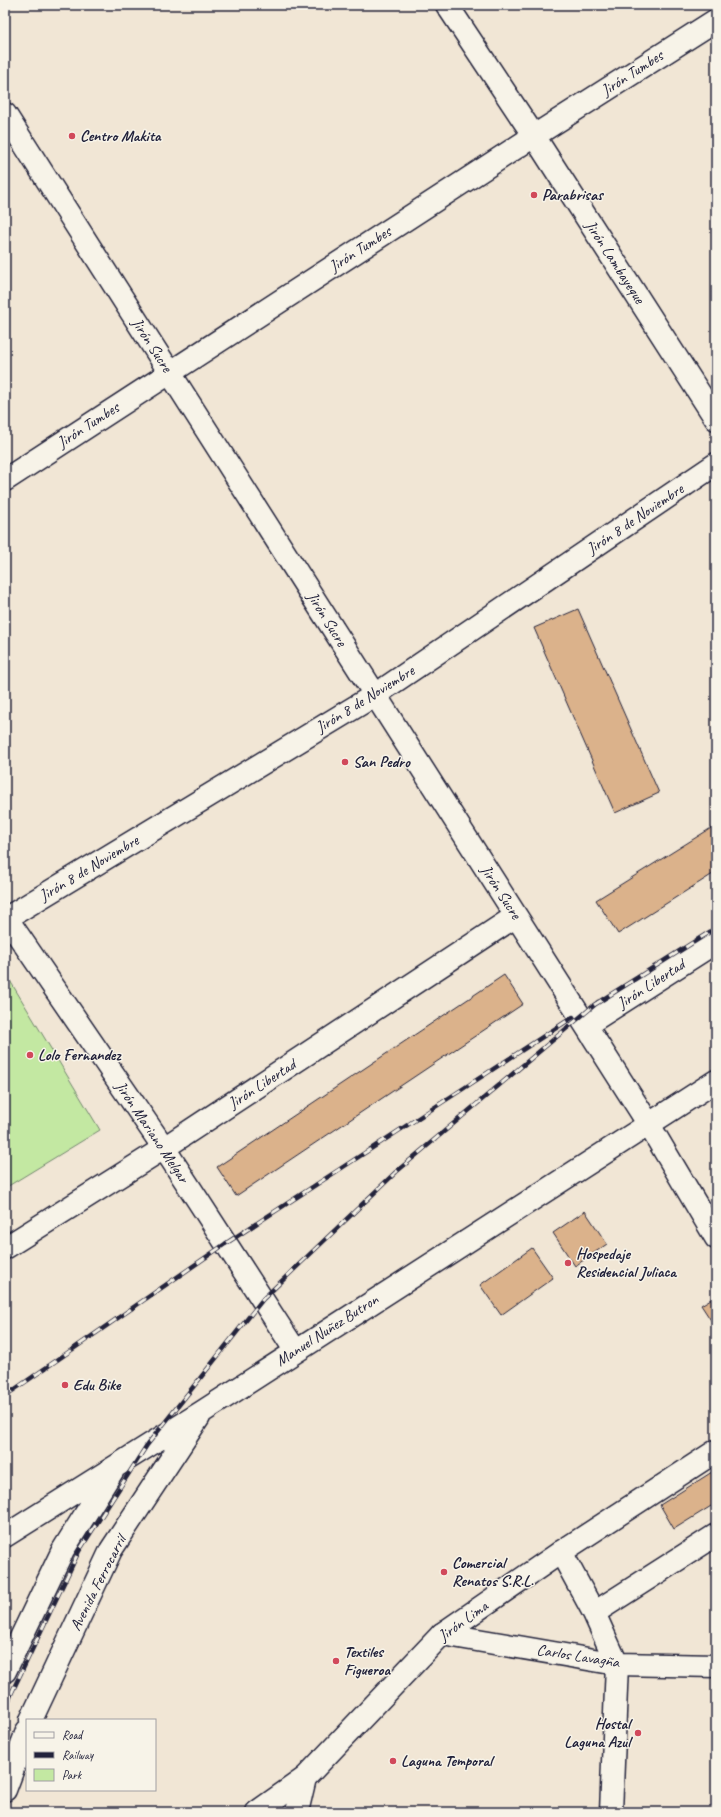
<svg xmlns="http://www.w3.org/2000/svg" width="721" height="1817" viewBox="0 0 721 1817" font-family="Caveat,sans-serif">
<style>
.green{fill:#c3e8a2;stroke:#72856e}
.building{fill:#dbb28b;stroke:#22223b}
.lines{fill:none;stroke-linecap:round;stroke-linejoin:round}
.minor-casing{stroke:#22223b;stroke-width:25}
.major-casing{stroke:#22223b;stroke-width:25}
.minor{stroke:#f7f3e8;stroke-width:22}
.major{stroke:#f7f3e8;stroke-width:22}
.rail-casing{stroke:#22223b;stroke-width:4.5}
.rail{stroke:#f7f3e8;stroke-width:3;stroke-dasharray:9;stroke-linecap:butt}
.poi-dot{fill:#d1495b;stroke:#f7f3e8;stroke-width:1.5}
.labels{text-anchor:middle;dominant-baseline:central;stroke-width:3;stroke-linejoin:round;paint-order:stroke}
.street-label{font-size:16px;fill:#22223b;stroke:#f7f3e8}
.poi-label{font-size:16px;font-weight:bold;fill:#22223b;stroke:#f7f3e8;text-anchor:start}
</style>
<rect width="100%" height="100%" fill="#f1e6d5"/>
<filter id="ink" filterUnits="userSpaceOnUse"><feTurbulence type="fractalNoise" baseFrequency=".025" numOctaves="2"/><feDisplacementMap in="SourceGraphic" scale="8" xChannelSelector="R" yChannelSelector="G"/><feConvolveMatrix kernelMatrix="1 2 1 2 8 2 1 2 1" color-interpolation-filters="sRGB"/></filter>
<g filter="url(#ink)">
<path class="green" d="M5,979h4l91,151 -95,58z"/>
<path class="building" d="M578,609l81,184 -44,20 -81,-185z
M716,825v47l-98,62 -22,-34z
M504,975l19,29 -287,192 -19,-29z
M585,1211l22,33 -32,22 -22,-33z
M532,1248l21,30 -52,37 -21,-30z
M716,1296v32l-15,-23z
M712,1472l4,8v23l-42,26 -14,-24z
M714,1700h2v91h-1z"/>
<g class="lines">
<defs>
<path id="minor" d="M447,5l87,131 182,283
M5,114l643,1009 68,115
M5,480l529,-344 182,-116
M5,916l159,232 131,202
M5,919l370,-224 341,-231
M586,1025l130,-83
M5,1248l159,-100 352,-232
M561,1552l33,61 23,51 -6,148
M594,1613l122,-78
M442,1634l175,30 99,2
M257,1812l48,-34"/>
<path id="major" d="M5,1536l197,-124 514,-331
M5,1671l58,-121 50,-80
M31,1720l80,-170 88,-133
M5,1790l22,-59
M297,1812l8,-34 137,-144 119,-82 155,-101"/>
</defs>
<use href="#minor" class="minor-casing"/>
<use href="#major" class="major-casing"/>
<use href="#minor" class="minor"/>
<use href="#major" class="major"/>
<defs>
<path id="rail" d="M594,1005l122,-77
M5,1396l220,-152 348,-227
M5,1711l6,-17 68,-143 68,-106 116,-146 133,-127 202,-170"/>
</defs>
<use href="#rail" class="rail-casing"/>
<use href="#rail" class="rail"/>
</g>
</g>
<g class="poi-dot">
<circle cx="72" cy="136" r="4"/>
<circle cx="534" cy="195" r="4"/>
<circle cx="345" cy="762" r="4"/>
<circle cx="30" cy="1055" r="4"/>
<circle cx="568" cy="1263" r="4"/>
<circle cx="65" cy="1385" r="4"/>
<circle cx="444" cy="1572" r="4"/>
<circle cx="336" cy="1661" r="4"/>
<circle cx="638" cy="1733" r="4"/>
<circle cx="393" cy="1761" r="4"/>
</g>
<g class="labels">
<g class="street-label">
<text transform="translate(632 73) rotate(-33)">Jirón Tumbes</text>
<text transform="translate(360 249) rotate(-33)">Jirón Tumbes</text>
<text transform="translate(615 262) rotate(57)">Jirón Lambayeque</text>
<text transform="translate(152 345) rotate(57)">Jirón Sucre</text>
<text transform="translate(88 425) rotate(-33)">Jirón Tumbes</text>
<text transform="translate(635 519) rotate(-34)">Jirón 8 de Noviembre</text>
<text transform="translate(327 619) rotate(58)">Jirón Sucre</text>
<text transform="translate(365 699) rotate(-32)">Jirón 8 de Noviembre</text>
<text transform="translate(89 868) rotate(-31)">Jirón 8 de Noviembre</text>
<text transform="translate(501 892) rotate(57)">Jirón Sucre</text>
<text transform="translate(651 984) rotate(-33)">Jirón Libertad</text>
<text transform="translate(262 1084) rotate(-33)">Jirón Libertad</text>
<text transform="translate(152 1132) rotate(56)">Jirón Mariano Melgar</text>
<text transform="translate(327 1330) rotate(-33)">Manuel Nuñez Butron</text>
<text transform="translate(98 1583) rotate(-63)">Avenida Ferrocarril</text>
<text transform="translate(463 1621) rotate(-36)">Jirón Lima</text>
<text transform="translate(578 1656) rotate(9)">Carlos Lavagña</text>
</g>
<g class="poi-label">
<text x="80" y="136">Centro Makita</text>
<text x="542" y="195">Parabrisas</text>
<text x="353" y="762">San Pedro</text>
<text x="38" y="1055">Lolo Fernandez</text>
<text x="576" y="1254">Hospedaje<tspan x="576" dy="18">Residencial Juliaca</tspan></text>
<text x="73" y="1385">Edu Bike</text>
<text x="452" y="1563">Comercial<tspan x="452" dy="18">Renatos S.R.L.</tspan></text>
<text x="344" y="1652">Textiles<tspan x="344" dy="18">Figueroa</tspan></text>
<text x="630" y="1724" text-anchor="end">Hostal<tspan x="630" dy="18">Laguna Azul</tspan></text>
<text x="401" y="1761">Laguna Temporal</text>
</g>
</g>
<rect width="721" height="1817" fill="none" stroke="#f7f3e8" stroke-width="20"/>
<rect x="10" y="10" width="701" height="1797" fill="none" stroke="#22223b" stroke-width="1.5" filter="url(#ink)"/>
<rect x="26" y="1719" width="130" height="72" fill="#f7f3e8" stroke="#a29fa3"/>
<rect x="34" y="1732" width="20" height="6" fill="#f7f3e8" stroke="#a29fa3"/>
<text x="62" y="1739" font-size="12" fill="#22223b">Road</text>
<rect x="34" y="1752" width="20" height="6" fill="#22223b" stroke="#a29fa3"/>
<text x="62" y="1759" font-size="12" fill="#22223b">Railway</text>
<rect x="34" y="1769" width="20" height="12" fill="#c3e8a2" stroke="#a29fa3"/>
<text x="62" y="1779" font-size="12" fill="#22223b">Park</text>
</svg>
